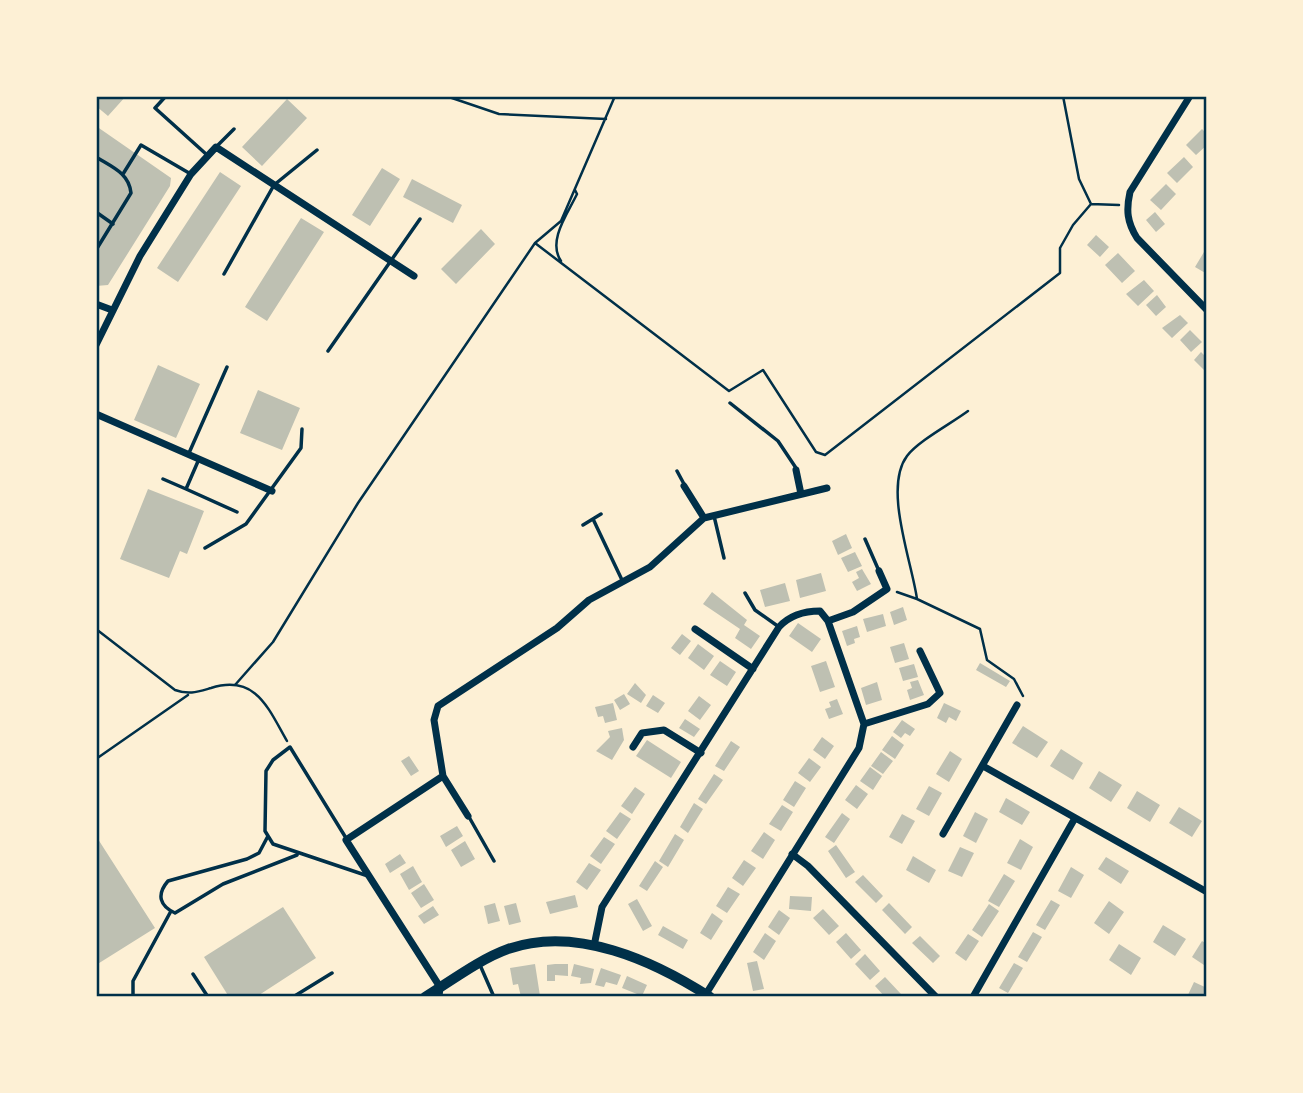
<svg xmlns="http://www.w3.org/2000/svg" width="1303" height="1093" viewBox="0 0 1303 1093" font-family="'Source Sans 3',sans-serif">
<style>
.building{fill:#bec0b2}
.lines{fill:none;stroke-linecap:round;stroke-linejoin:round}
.path{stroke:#003049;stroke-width:2.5}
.service{stroke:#003049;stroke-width:3.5}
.minor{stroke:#003049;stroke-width:7}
.secondary{stroke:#003049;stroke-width:10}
.neatline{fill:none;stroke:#003049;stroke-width:2.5}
</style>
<rect width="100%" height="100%" fill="#fdf0d5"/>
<path class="building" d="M96,96h30l-18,20 -12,-10z
M287,99l20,19 -45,48 -20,-19z
M96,126l75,52 -1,8 -62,99 -12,1z
M1202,129l5,5v11l-11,10 -10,-10z
M1184,157l9,10 -16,16 -10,-10z
M382,168l18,11 -30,47 -18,-11z
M220,172l21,14 -63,96 -21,-14z
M412,179l50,26 -9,18 -50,-26z
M1166,184l10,10 -15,16 -11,-10z
M1155,212l10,12 -9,8 -10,-12z
M301,218l23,14 -57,89 -22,-14z
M481,229l14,15 -39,40 -15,-15z
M1096,235l13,12 -9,10 -13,-12z
M1204,252l3,2v20l-12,-7z
M1118,253l17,18 -13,12 -17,-18z
M1144,280l10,11 -16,15 -12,-12z
M1157,295l9,12 -10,9 -10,-11z
M1180,315l8,8 -16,15 -10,-10z
M1190,330l12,12 -11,10 -11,-12z
M1201,352l6,6v15l-13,-13z
M158,365l42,19 -24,54 -42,-18z
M258,390l42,18 -18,42 -42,-17z
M148,489l56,22 -17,43 -7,-3 -11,27 -49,-19z
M846,534l6,14 -14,7 -6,-14z
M855,552l7,14 -14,6 -7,-14z
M862,569l9,15 -14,7 -5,-9 7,-4 -3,-6z
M821,573l5,18 -26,7 -4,-18z
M785,583l5,18 -25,6 -5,-17z
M712,592l35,28 -3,5 16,11 -9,13 -16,-11 5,-9 -37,-25z
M903,607l4,13 -13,5 -4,-13z
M883,614l3,12 -19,6 -4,-13z
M798,623l23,16 -9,13 -23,-16z
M857,626l3,11 -6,2 1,4 -8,3 -5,-15z
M682,634l9,7 -11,14 -9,-7z
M904,643l5,16 -14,4 -5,-16z
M698,644l16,12 -10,14 -16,-12z
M720,661l16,11 -9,14 -17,-11z
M826,661l9,26 -15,5 -9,-26z
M980,663l30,18 -4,6 -30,-17z
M914,664l4,13 -15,4 -4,-13z
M918,680l6,15 -14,5 -3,-10 5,-2 -2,-6z
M877,682l5,18 -16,5 -5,-17z
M635,683l11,12 -5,8 -14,-9z
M624,694l6,10 -10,6 -6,-10z
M653,695l12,8 -7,10 -12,-7z
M699,696l12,9 -11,15 -12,-9z
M837,699l6,15 -14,5 -4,-10 6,-2 -2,-5z
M613,703l4,17 -12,3 -2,-7 -5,1 -3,-10z
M944,703l17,8 -5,10 -7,-4 -3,6 -9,-5z
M685,719l15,10 -6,8 -15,-9z
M902,720l13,9 -5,7 -5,-3 -4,5 -8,-6z
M1023,726l25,16 -11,16 -25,-15z
M622,728l2,12 -12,20 -16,-9 14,-14 -2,-6z
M892,736l12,9 -9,14 -13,-9z
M822,737l12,9 -9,13 -12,-9z
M647,740l34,22 -10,16 -35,-22z
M731,741l9,6 -16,24 -9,-5z
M1061,749l22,14 -10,17 -23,-14z
M950,751l12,8 -13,23 -13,-8z
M881,752l12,9 -10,13 -12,-8z
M409,756l10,15 -8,5 -10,-15z
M809,758l12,9 -11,15 -12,-9z
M870,767l12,9 -9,14 -13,-9z
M1099,771l23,14 -11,17 -22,-14z
M714,774l9,6 -17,24 -8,-5z
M795,781l11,7 -12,19 -11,-7z
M856,785l12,9 -11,15 -12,-9z
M929,786l13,7 -13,23 -13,-7z
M635,787l10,7 -13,20 -11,-8z
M1137,791l23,14 -10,17 -23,-14z
M1006,798l24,14 -8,13 -23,-13z
M694,803l9,6 -15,24 -8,-6z
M782,805l11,7 -12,19 -12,-7z
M1179,807l23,14 -10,16 -23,-14z
M620,812l11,7 -14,20 -11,-8z
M975,812l13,7 -12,24 -13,-7z
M842,813l8,6 -16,24 -9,-6z
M902,814l13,7 -13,23 -13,-7z
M457,826l6,10 -17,11 -6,-11z
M764,832l11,8 -12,19 -12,-8z
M675,834l9,6 -16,27 -9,-6z
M96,836l59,92 -59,37z
M604,837l11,7 -14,20 -11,-8z
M1020,839l13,8 -12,23 -14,-7z
M465,841l10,18 -14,8 -10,-17z
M836,845l19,27 -9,6 -18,-27z
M960,847l14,6 -12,24 -14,-6z
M400,854l6,9 -16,10 -5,-9z
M913,856l23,14 -7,13 -23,-13z
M1106,857l23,14 -8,13 -23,-15z
M744,860l12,8 -13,18 -11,-8z
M655,861l8,6 -16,24 -8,-5z
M589,863l12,7 -14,20 -11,-8z
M413,866l9,16 -13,8 -9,-16z
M1071,867l13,8 -13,23 -13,-7z
M1004,874l11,7 -16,26 -11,-6z
M863,875l20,21 -7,7 -21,-21z
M424,884l10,16 -13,8 -10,-15z
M728,887l12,7 -13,19 -11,-7z
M575,895l3,12 -28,7 -4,-12z
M790,896l22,1 -1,14 -22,-2z
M637,899l15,27 -9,5 -15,-27z
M1051,900l9,5 -15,25 -9,-5z
M1109,901l15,11 -15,22 -15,-11z
M495,903l5,18 -12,3 -4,-18z
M516,903l5,19 -12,3 -5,-19z
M889,903l23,24 -7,7 -23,-24z
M989,904l10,7 -17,26 -10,-7z
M433,906l6,9 -15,9 -6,-8z
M283,907l33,51 -60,39h-27l-25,-40z
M823,909l16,17 -10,9 -16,-17z
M779,910l11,8 -11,17 -11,-8z
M712,913l11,8 -12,19 -11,-7z
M1163,925l23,14 -11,17 -22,-14z
M663,926l25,14 -5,9 -25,-14z
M1033,932l9,5 -15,25 -9,-5z
M765,933l11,8 -12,19 -11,-8z
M846,933l15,17 -10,9 -15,-17z
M968,934l11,7 -13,20 -11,-8z
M920,936l20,20 -7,7 -21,-20z
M1202,941l5,3v23l-15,-10z
M1119,944l22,14 -10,17 -22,-15z
M865,954l15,17 -10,9 -15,-16z
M757,961l7,28 -11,2 -6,-28z
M1014,963l9,5 -15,25 -9,-5z
M535,964l5,32 -19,1 -3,-13 -5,1 -3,-17z
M555,964h13v12l-13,-1v6h-8v-16z
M574,964l20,5 -3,14 -11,1 1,-6 -10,-2z
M601,968l20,7 -4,10 -11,-3 -2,5 -9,-2z
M627,976l20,9 -5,11 -20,-8z
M885,977l16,17 -4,3h-12l-10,-11z
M1194,982l13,6 -5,9h-15z"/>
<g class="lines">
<path class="path" d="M446,96l53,18 107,5
M1063,96l16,83 12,25
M535,243l26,-22 54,-125
M561,261c-14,-20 7,-48 16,-67l-2,-4
M897,592l20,7 63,30 7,31 27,19 9,17
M917,599c-5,-37 -34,-111 -10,-143 11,-15 45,-33 61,-45
M96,629l79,61c14,5 22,2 36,-2 45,-14 57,20 76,53
M235,685l38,-43 85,-139 177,-260 194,148 34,-21 53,82 9,3 235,-182v-25l13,-23 18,-21 28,1
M96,759l92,-64"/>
<path class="service" d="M166,96l-11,12 51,46
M216,147l18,-18
M96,157c16,10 33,16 35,36l-35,57
M123,174l18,-29 48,28
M96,212l17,12
M224,274l50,-89 43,-35
M328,351l92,-132
M730,403l48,38 18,27
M189,453l38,-86
M677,471l7,13
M163,479l23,10 13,-30
M186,489l51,23
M714,516l10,42
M593,519l29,61
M583,525l18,-11
M865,539l14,32
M205,548l41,-24 55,-76 1,-19
M745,593l10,17 24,17
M469,817l25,44
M268,836l-9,17 -12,6 -79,22c-12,14 -8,25 7,32l48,-29 74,-29
M346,838l-56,-91 -17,13 -7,11 -1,60 8,13 95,32
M480,965l14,32
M193,974l15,23
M133,997v-16l38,-70
M293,997l39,-24"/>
<path class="minor" d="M1190,96l-60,96c-4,18 -3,30 7,46l70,72
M96,304l16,6
M96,345l44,-89 51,-82 25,-27 198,129
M96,414l176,77
M796,470l5,24
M684,486l20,32
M828,621l25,-9 34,-23 -8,-18
M695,629l58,40
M864,724l64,-20 12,-11 -20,-42
M633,747l9,-14 22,-3 37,23
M983,766l224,126
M443,776l25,40
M943,834l74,-129
M792,854l16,12 128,131
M594,946l8,-39 177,-280c11,-12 25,-16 41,-16l8,10 36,103 -5,24 -153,246
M439,997l1,-10 -94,-147 97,-64 -9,-56 4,-14 119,-78 32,-28 61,-33 54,-49 123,-30
M973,997l102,-179"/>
<path class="secondary" d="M425,997c26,-16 55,-38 83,-48 68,-24 146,12 202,48"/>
</g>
<rect width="1303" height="1093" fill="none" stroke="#fdf0d5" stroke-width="196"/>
<rect x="98" y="98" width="1107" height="897" class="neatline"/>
</svg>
